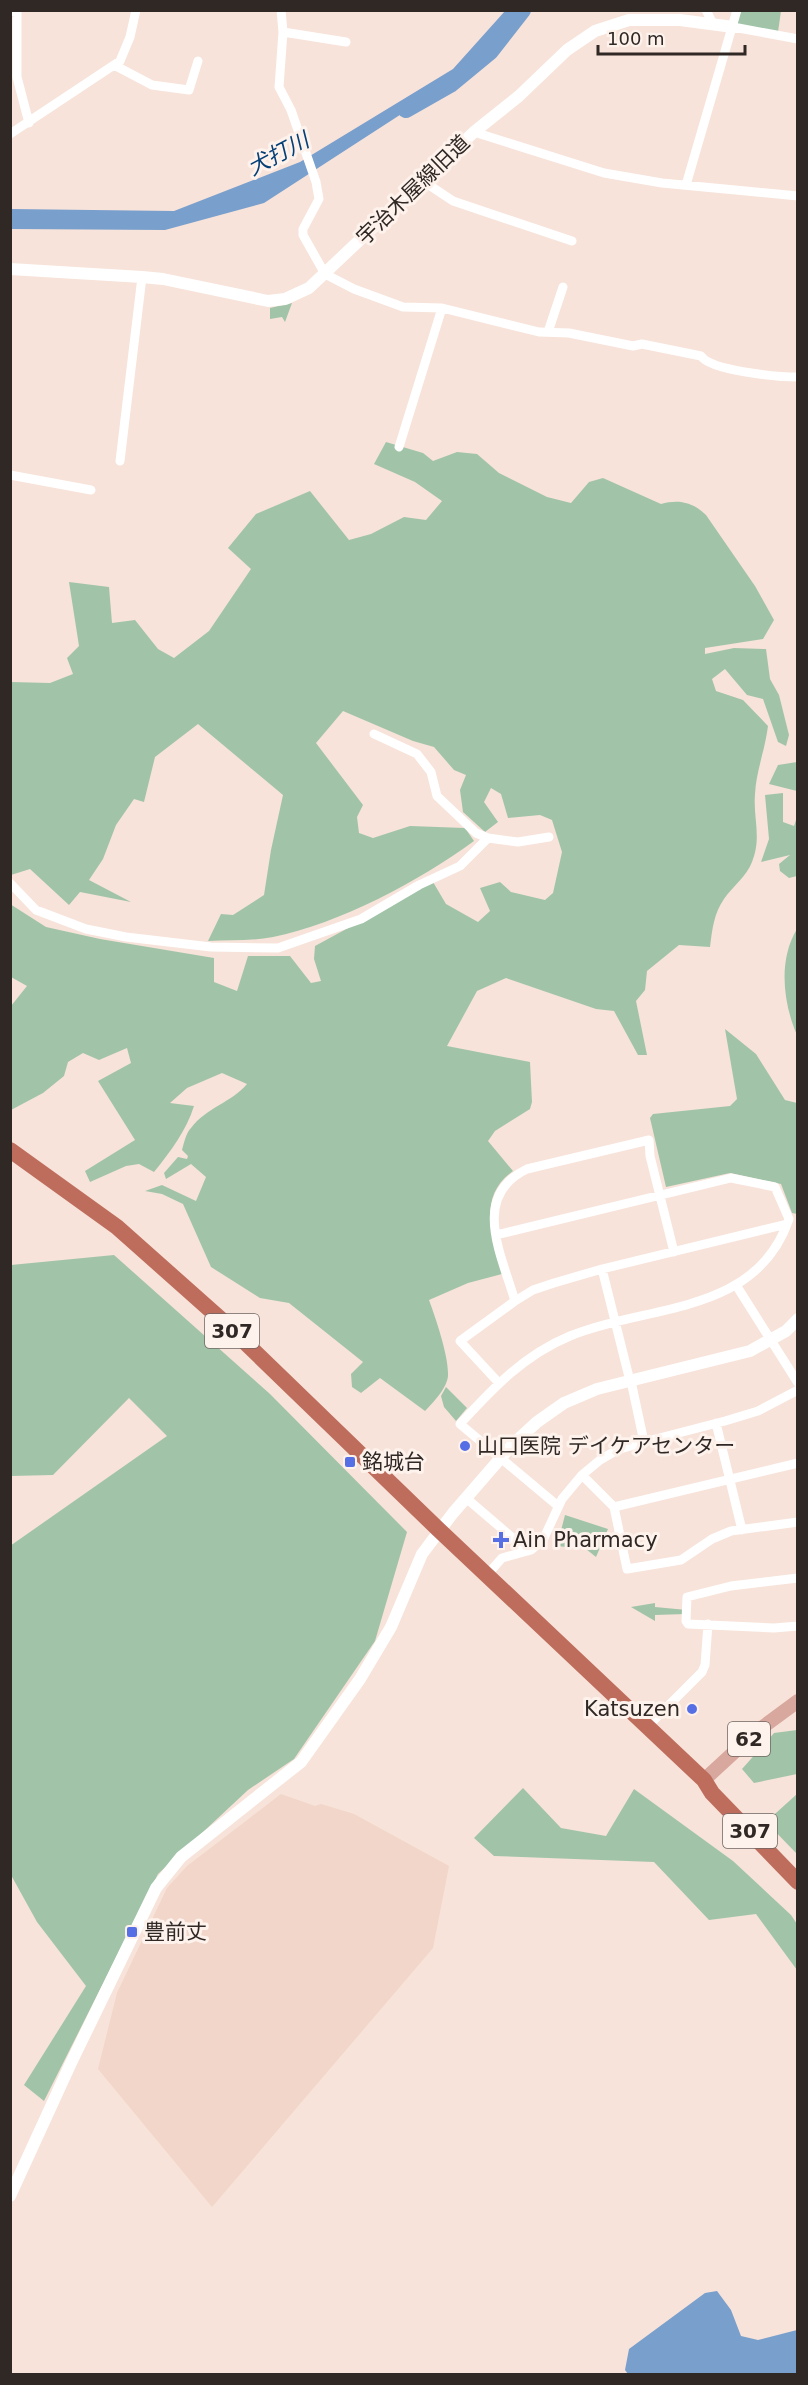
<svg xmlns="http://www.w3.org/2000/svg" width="808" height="2385" viewBox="0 0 808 2385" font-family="'DejaVu Sans','Noto Sans JP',sans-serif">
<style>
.built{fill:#f1d6c9}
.green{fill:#a1c4a9}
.water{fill:#799fcd}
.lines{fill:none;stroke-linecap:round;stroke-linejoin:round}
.river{stroke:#799fcd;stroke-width:18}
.street{stroke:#fff;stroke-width:9}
.secondary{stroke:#fff;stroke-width:12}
.primary{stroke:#d8a79e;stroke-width:14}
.highway{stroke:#be6d5d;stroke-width:16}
.poi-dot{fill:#576fe5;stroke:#fef2ec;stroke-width:2}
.labels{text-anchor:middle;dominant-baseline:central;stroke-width:6;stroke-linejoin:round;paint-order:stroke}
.shield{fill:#fef2ec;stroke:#6e6561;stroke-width:1.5}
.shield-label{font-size:20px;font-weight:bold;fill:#302825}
.street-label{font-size:21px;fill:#302825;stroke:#fef2ec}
.poi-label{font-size:21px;fill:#302825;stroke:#fef2ec;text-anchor:start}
.water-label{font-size:22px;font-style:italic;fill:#043f77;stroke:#fef2ec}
</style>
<rect width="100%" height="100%" fill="#f7e3d9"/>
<path class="built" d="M281,1794l34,12 6,-2 33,10 95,52 -16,82 -221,259 -114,-138 19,-76 50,-105 20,-22z"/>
<path class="green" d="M737,11h44l-3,21 -44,-6z
M292,303l-7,19 -3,-5 -12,2v-11z
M386,442l37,11 10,8 24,-9 20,2 22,19 48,24 24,6 18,-21 14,-4 58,26c17,-5 32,-2 45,11l49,71 19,34 -11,19 -58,9v6l29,-6 32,1 4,30 9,16 10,40 -3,11 -8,-4 -15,-43 -16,-4 -22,-26 -13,10 4,12 27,9 25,26c-3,24 -12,46 -13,68 -2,25 7,43 -3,68 -5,14 -20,25 -28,37 -10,14 -12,31 -14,48l-31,-2 -32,26 -2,19 -9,11 11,54h-9l-24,-44 -18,-2 -90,-31 -29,13 -30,55 83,16 2,40 -2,7 -35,22 -7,10 25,30c-37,26 -20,67 -11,103l-34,9 -39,17c7,19 20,57 19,76 -1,12 -15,27 -23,35l-45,-33 -19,15 -9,-6 -1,-13 12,-12 -74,-59 -29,-5 -49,-31 -28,-63 -21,-10 -17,-3 17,-6 34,16 10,-24 -15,-13 -25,15 -2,-6 14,-16 9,2 1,-3 -6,-6c2,-7 4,-17 9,-22 15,-20 41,-26 56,-44l-25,-11 -35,15 -17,15 24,3c-8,25 -23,45 -40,66l-15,-8 -13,2 -36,16 -5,-11 50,-31 -37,-59 33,-18 -4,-15 -28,12 -16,-7 -15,9 -4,14 -21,17 -32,17v-104l16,-20 -16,-9 -1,-73 36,23 54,12 114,19v24l23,9 11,-35h42l21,27 10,-2 -7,-22 1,-13 118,-64 13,22 32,18 12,-11 -10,-23 20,-6 11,10 34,8 8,-7 9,-41 -10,-32 -12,-5 -32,3 -7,-24 -10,-6 -7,14 14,20 -13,10 -22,-20 -3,-22 6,-15 -12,-5 -20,-23 -21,-6 -70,-30 -27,32 47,62 -6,12 2,16 14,5 37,-12 55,2 9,13c-54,40 -136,83 -201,96 -21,4 -44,3 -65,4l13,-27 12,1 31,-20 7,-45 12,-55 -85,-71 -43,33 -11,45 -10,-3 -18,26 -13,34 -14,21 42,22 -51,-10 -11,13 -39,-36 -19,6v-193l39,1 23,-9 -6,-16 12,-12 -10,-64 40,5 3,36 23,-3 23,29 16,9 35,-27 42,-62 -23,-21 28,-34 54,-23 39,49 22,-6 33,-17 22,3 16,-19 -27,-19 -41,-18z
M797,762v29l-28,-7 9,-19z
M783,793v29l11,4 3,-9v59l-8,2 -9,-7 -1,-7 11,-9 -29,7 8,-23 -4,-44z
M797,929l1,1 -1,105c-14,-32 -19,-75 0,-106z
M725,1029l31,25 29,46 12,3v111l-5,-1 -11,-29 -51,-11 -64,14 -16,-69 3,-4 77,-8 7,-7z
M114,1255l156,139 137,138 -32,109 -81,118 -46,31 -90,84 -114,227 -20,-16 62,-99 -49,-64 -26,-47 -1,-329 157,-110 -38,-38 -76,77 -42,1v-211z
M446,1387l21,21 -11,13 -12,-14 -3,-11z
M565,1515l43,14 -12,28 -10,-8 -29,-3z
M655,1603v4l32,3 -1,4 -31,1v6l-24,-14z
M797,1730v44l-43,9 -12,-14 32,-36z
M523,1788l38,40 45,8 28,-47 99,72 58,54 6,9v46l-41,-56 -47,6 -55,-58 -160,-6 -20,-18z
M797,1794v60l-31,-32z"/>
<path class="water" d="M505,11h20l-65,65 -196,127 -99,27 -154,-1v-20l163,2 126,-49 153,-93z
M717,2291l14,19 10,26 17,4 39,-10v44h-169l-3,-4 4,-21 76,-56z"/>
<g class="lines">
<path class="river" d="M406,109l44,-25 40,-33 32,-41"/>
<path class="street" d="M281,10l2,22 -4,55 12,23 25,72 3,17 -16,30v6l22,39 29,15 49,18 39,1 97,24 30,1 64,13 9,-2 59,12c10,15 78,21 97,21
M706,10l7,14
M10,11l7,2v64l12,46
M733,27l65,12
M283,32l63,10
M114,65l38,20 37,5 9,-29
M474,132l130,41 58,10 136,13
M10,134l110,-73 10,-24 6,-27
M423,181l30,20 119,40
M686,185l51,-175
M548,332l15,-45
M399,447l43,-139
M120,461l22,-184
M10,475l81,15
M374,734l43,20 14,18 6,24 39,37 12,5
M10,883l26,27 50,19 40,8 85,10 67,1 83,-29 58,-34 41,-19 28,-28 30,4 31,-5
M496,1235l235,-57 44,9 14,32c-33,97 -141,85 -219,117 -46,19 -77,52 -110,88l98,82
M602,1269l28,112
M736,1285l62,98
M515,1301c-13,-45 -45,-105 12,-132l122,-29 1,16 24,96
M631,1381l13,61
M498,1382l-38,-41 55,-40 18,-11 21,-7 48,-14 185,-45
M716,1423l26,107
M582,1475l32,32 13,62 54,-9 31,-21 19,-8 67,-9
M466,1498l62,53
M614,1507l184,-44
M487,1575l15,-17 29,-8 12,-10 19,-41 20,-24 18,-15 17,-10 27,-8 81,-21 33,-10 40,-21
M798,1578l-67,8 -44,11 -1,24 2,3 86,4 24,-2
M647,1727l55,-55 3,-7 3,-41"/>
<path class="secondary" d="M10,269l132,8 21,2 105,22 17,-2 24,-11 165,-156 45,-36 48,-46 28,-19 34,-11h51l53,7
M10,2196l60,-131 86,-177 25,-31 120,-95 59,-83 31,-52 31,-73 31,-41 59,-68 25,-23 27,-19 33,-14 153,-38 36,-20 12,-12"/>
<path class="primary" d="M704,1780l52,-48 42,-31"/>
<path class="highway" d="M10,1150l107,77 108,96 214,207 265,250 8,13 86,89"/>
</g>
<g class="poi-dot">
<circle cx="465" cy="1446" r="6"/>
<rect x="344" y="1456" width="12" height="12" rx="3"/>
<path d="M498 1531h6v6h6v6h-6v6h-6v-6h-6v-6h6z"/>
<circle cx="692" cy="1709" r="6"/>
<rect x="126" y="1926" width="12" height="12" rx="3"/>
</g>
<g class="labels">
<g class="shield">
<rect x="205" y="1314" width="54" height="34" rx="4.5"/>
<rect x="728" y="1722" width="42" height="34" rx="4.5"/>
<rect x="723" y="1814" width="54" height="34" rx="4.5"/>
</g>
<g class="shield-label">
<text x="232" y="1331">307</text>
<text x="749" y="1739">62</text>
<text x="750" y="1831">307</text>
</g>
<g class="street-label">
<text transform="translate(413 190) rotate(-44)">宇治木屋線旧道</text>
</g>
<g class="poi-label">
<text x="477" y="1446">山口医院 デイケアセンター</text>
<text x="362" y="1462">銘城台</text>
<text x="513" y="1540">Ain Pharmacy</text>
<text x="680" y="1709" text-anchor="end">Katsuzen</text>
<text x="144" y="1932">豊前丈</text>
</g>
<g class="water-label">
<text transform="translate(278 154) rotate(-28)">犬打川</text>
</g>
</g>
<rect width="808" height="2385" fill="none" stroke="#302825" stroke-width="24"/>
<path d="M598 45v9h147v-9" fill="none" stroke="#302825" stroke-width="3"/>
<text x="607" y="45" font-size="18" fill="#302825" stroke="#fef2ec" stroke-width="4.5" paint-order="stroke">100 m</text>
</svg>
